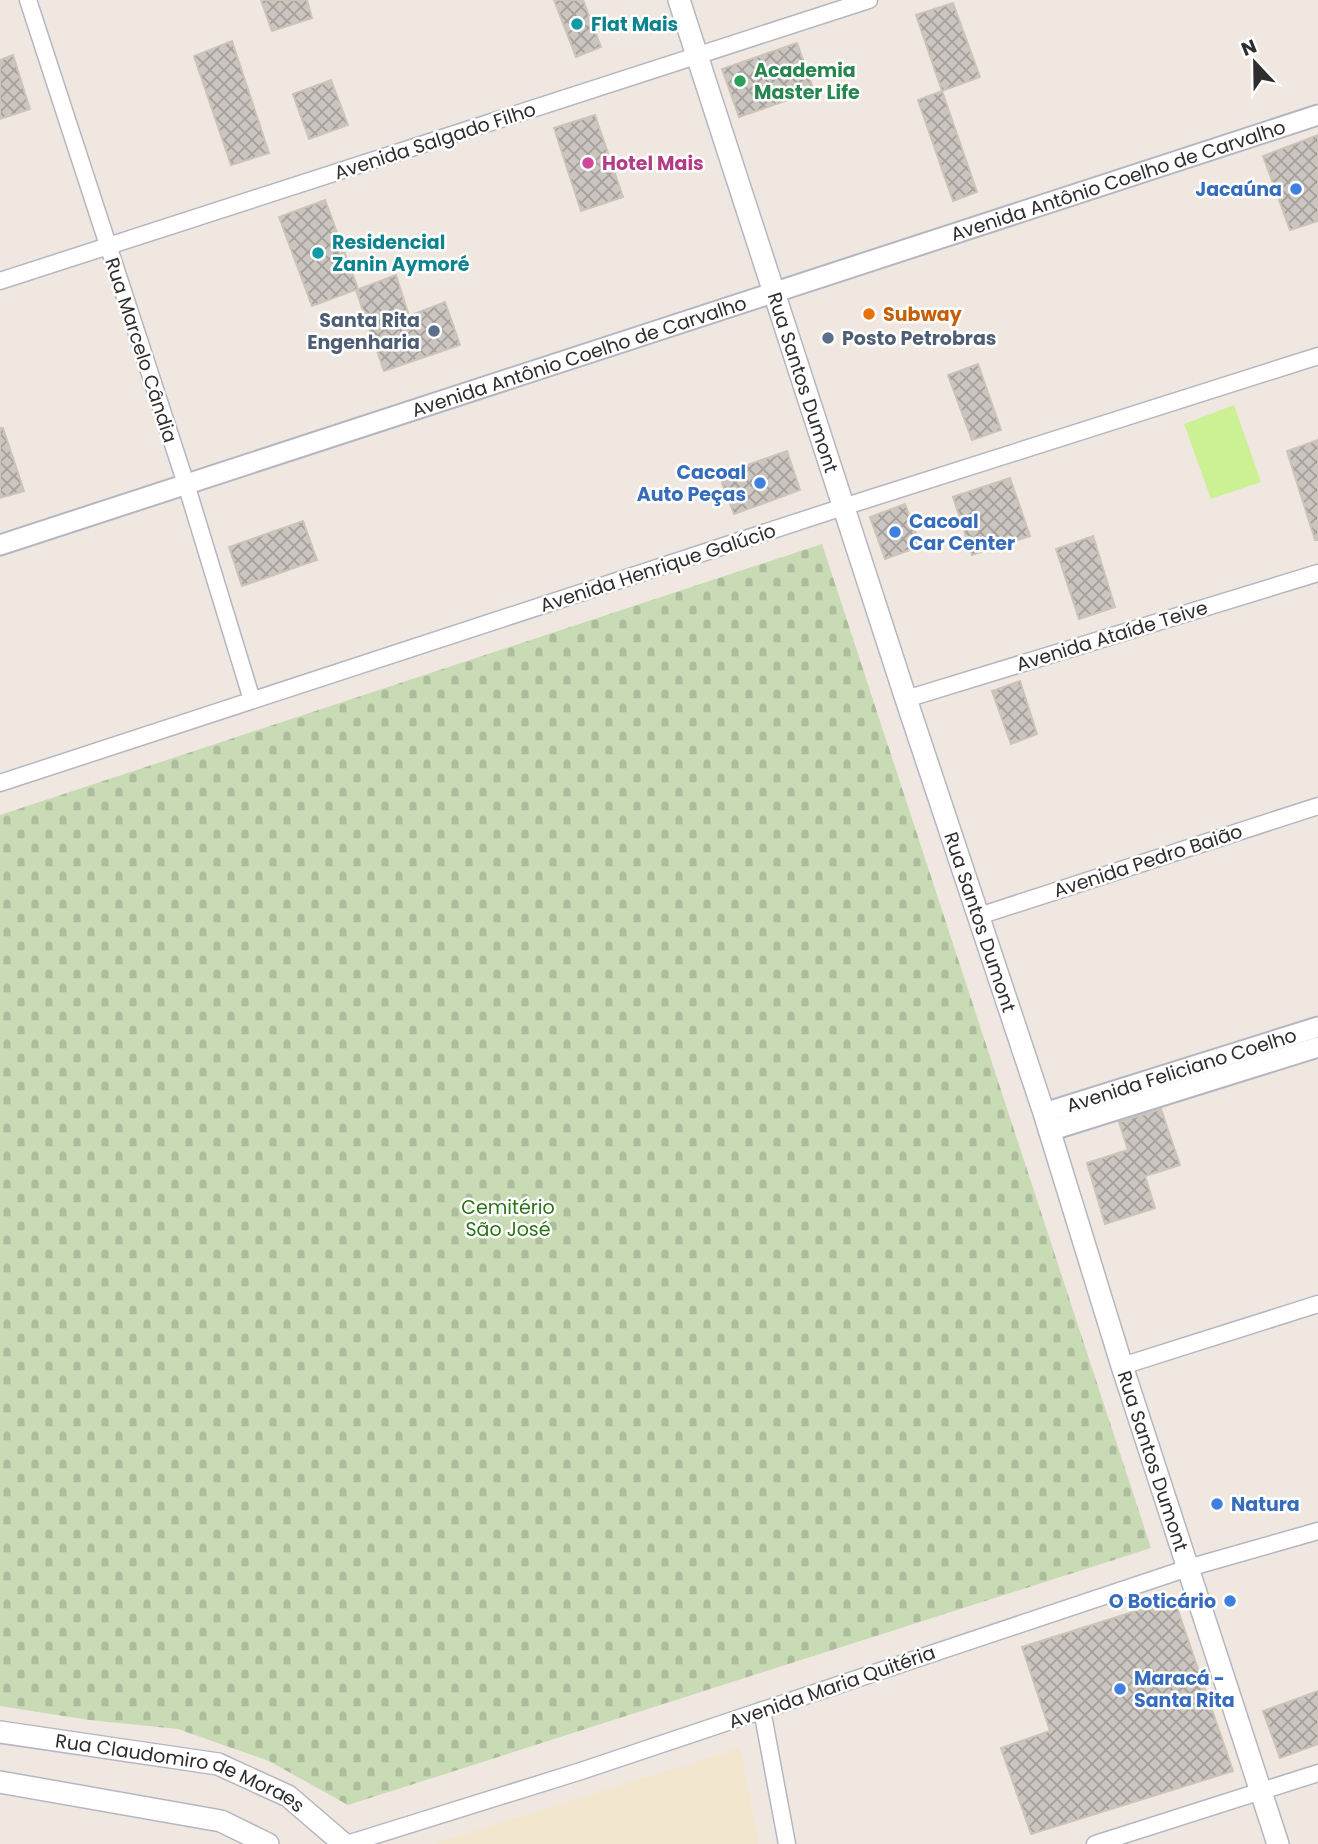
<svg xmlns="http://www.w3.org/2000/svg" width="1318" height="1844" viewBox="0 0 1318 1844" font-family="Poppins,sans-serif">
<style>
.education{fill:#f2e6ce}
.cemetery{fill:url(#cemetery-stones)}
.pitch{fill:#cbf194}
.building{fill:url(#building-cross-hatch);stroke:#ccc4b8;stroke-width:2}
.lines{fill:none;stroke-linecap:round;stroke-linejoin:round}
.minor-casing{stroke:#b4b6c2;stroke-width:19}
.tertiary-casing{stroke:#b4b6c2;stroke-width:23}
.secondary-casing{stroke:#b4b6c2;stroke-width:24}
.minor{stroke:#fff;stroke-width:16}
.tertiary{stroke:#fff;stroke-width:19}
.secondary{stroke:#fff;stroke-width:21}
.culture-dot{fill:#0f9aa8;stroke:#fff;stroke-width:2.5}
.leisure-dot{fill:#2e9e5b;stroke:#fff;stroke-width:2.5}
.hotel-dot{fill:#d1479c;stroke:#fff;stroke-width:2.5}
.shop-dot{fill:#3f7fe0;stroke:#fff;stroke-width:2.5}
.food-dot{fill:#e8710a;stroke:#fff;stroke-width:2.5}
.service-dot{fill:#5c6f8a;stroke:#fff;stroke-width:2.5}
.labels{text-anchor:middle;dominant-baseline:central;stroke-width:5;stroke-linejoin:round;paint-order:stroke}
.culture-label{font-size:19px;font-weight:bold;fill:#0d838f;stroke:#fff;text-anchor:start}
.leisure-label{font-size:19px;font-weight:bold;fill:#27864d;stroke:#fff;text-anchor:start}
.street-label{font-size:19px;fill:#2e2e2e;stroke:#fff}
.hotel-label{font-size:19px;font-weight:bold;fill:#b23c85;stroke:#fff;text-anchor:start}
.shop-label{font-size:19px;font-weight:bold;fill:#366cbe;stroke:#fff;text-anchor:end}
.food-label{font-size:19px;font-weight:bold;fill:#c56008;stroke:#fff;text-anchor:start}
.service-label{font-size:19px;font-weight:bold;fill:#4e5e75;stroke:#fff;text-anchor:end}
.park-label{font-size:19px;fill:#2b7216;stroke:#fff}
</style>
<defs>
<pattern id="cemetery-stones" width="16" height="16" patternUnits="userSpaceOnUse" patternTransform="scale(1.75)"><rect width="16" height="16" fill="#c8dbb5"/><path d="M2 7V4a2 2 0 0 1 4 0v3zM10 15v-3a2 2 0 0 1 4 0v3z" fill="#acbc9c"/></pattern>
<pattern id="building-cross-hatch" width="8" height="8" patternUnits="userSpaceOnUse" patternTransform="scale(1.75)"><rect width="8" height="8" fill="#cbc5bf"/><path d="M0 0l8 8M0 8l8-8" fill="none" stroke="#a5a09c"/></pattern>
</defs>
<rect width="100%" height="100%" fill="#f0e8e0"/>
<path class="education" d="M740,1748l19,96h-327z"/>
<path class="cemetery" d="M822,544l329,1004 -803,257 -79,-44 -91,-32 -89,-9 -89,-14v-891z"/>
<path class="pitch" d="M1234,405l27,77 -50,17 -27,-75z"/>
<path class="building" d="M261,0h46l5,18 -40,13z
M554,0h29l18,47 -25,10z
M953,3l27,74 -38,14 -26,-76z
M232,41l37,112 -38,12 -37,-109z
M797,43l17,48 -75,26 -17,-48z
M13,55l17,54 -30,10v-59z
M331,80l17,45 -39,14 -16,-45z
M942,91l35,101 -24,9 -35,-101z
M595,115l28,82 -42,14 -27,-83z
M1318,135v86l-28,9 -27,-74z
M325,200l33,89 -46,17 -33,-89z
M396,275l13,41 36,-14 15,43 -76,26 -28,-81z
M978,364l23,66 -29,10 -24,-65z
M0,428h3l21,63 -24,7z
M1318,440v100h-3l-28,-89z
M787,451l13,39 -66,24 -15,-39z
M1010,478l20,58 -58,19 -19,-58z
M905,504l16,42 -36,13 -15,-42z
M303,521l14,39 -75,26 -13,-39z
M1093,536l22,71 -36,12 -23,-70z
M1020,681l17,53 -26,10 -19,-53z
M1161,1109l19,56 -35,11 10,32 -50,16 -18,-61 41,-13 -9,-28z
M1174,1599l59,172 -202,63 -30,-86 49,-17 -28,-84z
M1318,1691v53l-38,14 -17,-47z"/>
<g class="lines">
<defs>
<path id="minor" d="M28,0l158,484 66,216
M0,281l869,-281
M906,699l412,-126
M0,783l843,-276 475,-151
M979,916l339,-110
M1122,1366l196,-62
M762,1710l25,134
M347,1844l234,-73 607,-203 130,-37
M1095,1844l223,-71"/>
<g id="tertiary">
<path id="s1" d="M0,545l1318,-430"/>
<path id="s2" d="M1044,1113l274,-86"/>
<path d="M1049,1131l269,-84"/>
</g>
<g id="secondary">
<path id="s3" d="M679,0l227,699 138,414 78,253 156,478"/>
<path id="s4" d="M0,1732l218,32 70,32 56,48"/>
<path d="M0,1782l221,39 47,23"/>
</g>
</defs>
<use href="#minor" class="minor-casing"/>
<use href="#tertiary" class="tertiary-casing"/>
<use href="#secondary" class="secondary-casing"/>
<use href="#minor" class="minor"/>
<use href="#tertiary" class="tertiary"/>
<use href="#secondary" class="secondary"/>
</g>
<g class="culture-dot">
<circle cx="577" cy="24" r="7"/>
<circle cx="318" cy="253" r="7"/>
</g>
<circle class="leisure-dot" cx="740" cy="81" r="7"/>
<circle class="hotel-dot" cx="588" cy="163" r="7"/>
<g class="shop-dot">
<circle cx="1296" cy="189" r="7"/>
<circle cx="760" cy="483" r="7"/>
<circle cx="895" cy="532" r="7"/>
<circle cx="1217" cy="1504" r="7"/>
<circle cx="1230" cy="1601" r="7"/>
<circle cx="1120" cy="1689" r="7"/>
</g>
<circle class="food-dot" cx="869" cy="314" r="7"/>
<g class="service-dot">
<circle cx="434" cy="331" r="7"/>
<circle cx="828" cy="338" r="7"/>
</g>
<g class="labels">
<g class="culture-label">
<text x="591" y="24">Flat Mais</text>
<text x="332" y="242">Residencial<tspan x="332" dy="22">Zanin Aymoré</tspan></text>
</g>
<g class="leisure-label">
<text x="754" y="70">Academia<tspan x="754" dy="22">Master Life</tspan></text>
</g>
<g class="street-label">
<text transform="translate(435 141) rotate(-18)">Avenida Salgado Filho</text>
<text stroke="none"><textPath href="#s1" startOffset="1176">Avenida Antônio Coelho de Carvalho</textPath></text>
<text transform="translate(141 350) rotate(72)">Rua Marcelo Cândia</text>
<text stroke="none"><textPath href="#s1" startOffset="609">Avenida Antônio Coelho de Carvalho</textPath></text>
<text stroke="none"><textPath href="#s3" startOffset="402">Rua Santos Dumont</textPath></text>
<text transform="translate(658 568) rotate(-18)">Avenida Henrique Galúcio</text>
<text transform="translate(1112 636) rotate(-17)">Avenida Ataíde Teive</text>
<text transform="translate(1148 861) rotate(-18)">Avenida Pedro Baião</text>
<text stroke="none"><textPath href="#s3" startOffset="970">Rua Santos Dumont</textPath></text>
<text stroke="none"><textPath href="#s2" startOffset="144">Avenida Feliciano Coelho</textPath></text>
<text stroke="none"><textPath href="#s3" startOffset="1536">Rua Santos Dumont</textPath></text>
<text transform="translate(832 1687) rotate(-19)">Avenida Maria Quitéria</text>
<text stroke="none"><textPath href="#s4" startOffset="186">Rua Claudomiro de Moraes</textPath></text>
</g>
<g class="hotel-label">
<text x="602" y="163">Hotel Mais</text>
</g>
<g class="shop-label">
<text x="1282" y="189">Jacaúna</text>
<text x="746" y="472">Cacoal<tspan x="746" dy="22">Auto Peças</tspan></text>
<text x="909" y="521" text-anchor="start">Cacoal<tspan x="909" dy="22">Car Center</tspan></text>
<text x="1231" y="1504" text-anchor="start">Natura</text>
<text x="1216" y="1601">O Boticário</text>
<text x="1134" y="1678" text-anchor="start">Maracá -<tspan x="1134" dy="22">Santa Rita</tspan></text>
</g>
<g class="food-label">
<text x="883" y="314">Subway</text>
</g>
<g class="service-label">
<text x="420" y="320">Santa Rita<tspan x="420" dy="22">Engenharia</tspan></text>
<text x="842" y="338" text-anchor="start">Posto Petrobras</text>
</g>
<g class="park-label">
<text x="508" y="1207">Cemitério<tspan x="508" dy="22">São José</tspan></text>
</g>
</g>
<g transform="translate(1255 63) rotate(338)" stroke="#ffffff" stroke-width="5" paint-order="stroke">
<path d="M0-5L12 26L0 18L-12 26Z" fill="#2e2e2e"/>
<text y="-10" font-size="19" font-weight="bold" text-anchor="middle" fill="#2e2e2e">N</text>
</g>
</svg>
